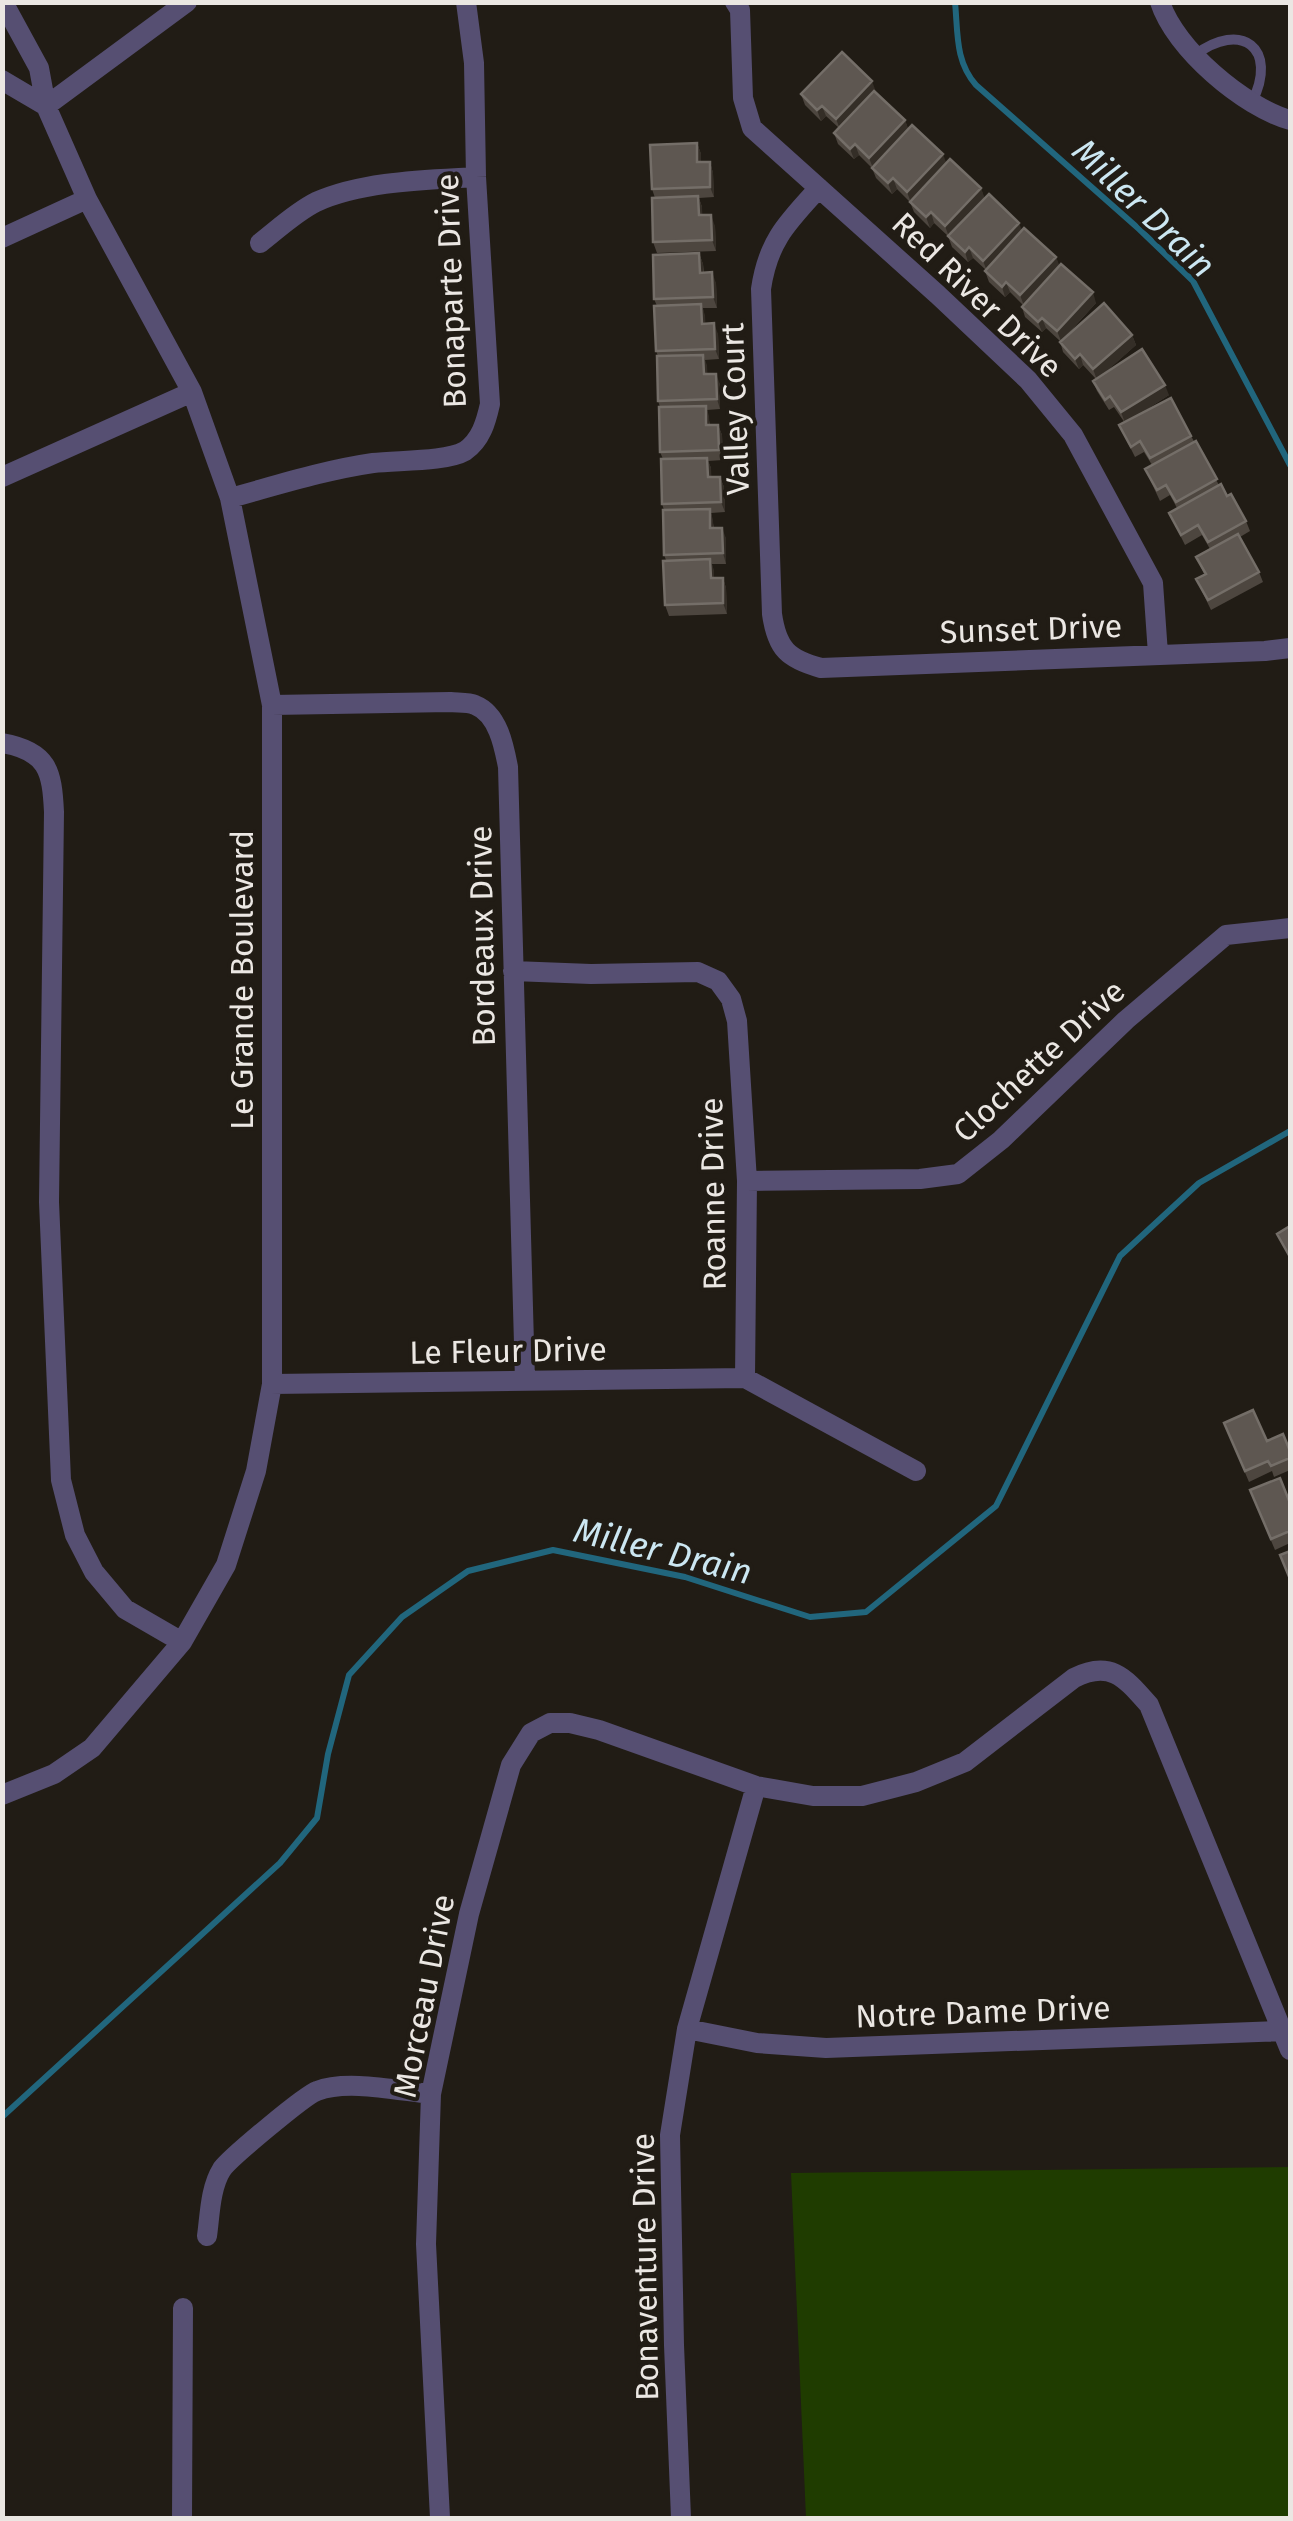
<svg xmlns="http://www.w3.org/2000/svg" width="1293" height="2521" viewBox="0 0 1293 2521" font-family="'Fira Sans',sans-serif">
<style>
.green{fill:#1f3c00}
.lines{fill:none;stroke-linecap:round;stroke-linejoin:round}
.stream{stroke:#21667d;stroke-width:6}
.lane{stroke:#564f72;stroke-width:10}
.street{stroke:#564f72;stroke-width:20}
.wall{fill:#4d463f}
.shaded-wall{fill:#342e27}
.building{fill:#5e5751;stroke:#746e68;stroke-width:2.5}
.labels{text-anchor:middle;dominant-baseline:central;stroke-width:8;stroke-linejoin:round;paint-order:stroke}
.street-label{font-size:32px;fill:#ebe7e3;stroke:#211c15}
.water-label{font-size:35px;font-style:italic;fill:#cce7f2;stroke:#211c15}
</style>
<rect width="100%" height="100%" fill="#211c15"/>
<path class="green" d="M1290,2167v351h-484l-15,-345z"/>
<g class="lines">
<path class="stream" d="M955,2c3,31 0,59 21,83l163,144 54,52 97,184
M2,2117l278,-254 37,-45 11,-64 21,-79 53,-58 66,-46 85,-21 132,27 125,40 56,-5 130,-106 124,-250 79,-73 91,-52"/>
<path class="lane" d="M1195,55c46,-35 84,-7 57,47"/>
<path class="street" d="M735,2l5,8 3,88 9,30 186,167 90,85 45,55 80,148 5,71
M1160,2c15,47 84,105 130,118
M2,80l44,26
M46,106l141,-104
M819,188c-32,35 -51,53 -58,101l11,325c5,35 16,45 49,54l444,-17 25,-3
M2,238l85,-39
M260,243c18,-14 36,-31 56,-41 47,-21 109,-22 160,-25
M2,477l190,-85
M230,498c48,-13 95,-28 143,-35 24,-3 73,-1 92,-12 16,-11 21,-29 25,-47l-14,-227 -2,-114 -8,-61
M272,705l178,-3c7,1 18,0 25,3 23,9 29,41 33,62l17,613
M2,743c46,8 50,28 52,69l-5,390 12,278 14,55 19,37 31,37 57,33
M513,971l78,3 107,-2 20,9 13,18 6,22 10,160 -2,197
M747,1181l173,-2 38,-5 43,-34 125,-120 100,-85 64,-7
M272,1384l473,-6 171,93
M2,1795l52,-21 38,-26 90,-106 44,-77 30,-94 16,-87v-679l-42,-207 -38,-106 -105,-193 -41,-93 -7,-38 -36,-66
M687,2029l70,14 69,5 456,-17
M207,2236c3,-21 3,-48 15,-67 8,-11 83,-74 95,-78 30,-12 82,0 114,3
M182,2518l1,-210
M440,2518l-14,-274 5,-150 38,-180 42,-149 20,-32 19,-10h20l29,7 157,56 57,10h49l54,-14 49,-20 109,-84c37,-19 52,1 75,27l141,345
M681,2518l-7,-173 -4,-210 17,-106 69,-243"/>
</g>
<path class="wall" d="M876,92l29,28 3,9 39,34 34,25 3,10 38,33 34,26 3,9 37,37 -31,34 67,-2 4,10 -33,29 66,21 -38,24 60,17 28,49 27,36 4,10 -10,6 19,35 4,10 -52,28 -15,-31 8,-5 -8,-17 14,-8 -8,-14 -17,10 -16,-32 8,-5 -7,-13 -10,6 -15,-32 7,-4 -8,-13 -9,5 -16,-32 6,-2 -11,-16 -5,3 -12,-19 -4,-10 3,-2 -13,-14 -4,4 -16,-17 -3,-11 -14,-13 -4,4 -17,-15 -3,-10 1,-2 -13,-13 -5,5 -16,-15 -4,-11 1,-1 -13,-12 -5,4 -16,-15 -4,-11 -14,-13 -4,5 -16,-16 -4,-10 -13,-13 -5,5 -16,-16 -4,-10 -13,-13 -5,4 -16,-15 -4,-11 5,-5 -13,-12 -5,5 -16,-16 -4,-11z
M697,143l4,11v8h9l3,11 1,24 -15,1 3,9v8l13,11 1,25 -59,2 -4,-11 2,-44 -3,-9z
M699,253l4,11 1,8 12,11 1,25h-14l2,16 13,10 1,25 -14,1 2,14 13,10v25l-13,1 3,15h8l4,10 1,25 -15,1 3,7v9h9l4,10 1,25 -14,1 3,15 12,10v26h-14l2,14h9l3,10 1,26 -58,2 -4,-11 1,-45 -2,-5v-45l-2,-6 1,-45 -3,-7v-45l-2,-6v-45l-2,-5 1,-45 -3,-7z
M1224,1423l66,28v19l-16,7 -2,-6 -23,11z
M1254,1501l36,2v40l-15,7z"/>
<path class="shaded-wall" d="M872,81l4,11 -36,37 -4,-10z
M822,106l4,10 -5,5 -4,-11z
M905,120l4,11 -36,37 -4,-10z
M697,143l4,11v19l-4,-11z
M855,144l4,11 -5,4 -4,-10z
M943,154l4,11 -36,38 -4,-11z
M710,162l3,11 1,24 -4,-10z
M893,178l4,11 -5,5 -4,-11z
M981,188l4,11 -36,38 -4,-11z
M698,196l4,11 1,19 -4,-11z
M931,212l3,11 -4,5 -4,-11z
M711,215l4,11 1,25 -4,-11z
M1019,223l4,10 -36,38 -4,-10z
M969,247l4,11 -5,4 -3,-10z
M699,253l4,11 1,19 -4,-10z
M1056,257l4,10 -36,39 -4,-11z
M712,272l4,11 1,25 -4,-11z
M1006,282l4,10 -5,5 -3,-10z
M1093,292l3,11 -35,38 -4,-10z
M701,304l4,11 1,19 -4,-10z
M1042,318l4,10 -4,4 -4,-10z
M714,323l4,11 1,25 -4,-10z
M1132,335l4,10 -39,35 -4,-11z
M1080,354l3,11 -4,4 -4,-10z
M703,355l4,10 1,19 -4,-10z
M716,374l4,10v25l-3,-10z
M1165,385l4,10 -44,28 -4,-11z
M706,406l3,10 1,20 -4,-11z
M718,425l4,10 1,25 -4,-10z
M707,458l4,10 1,20 -4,-11z
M720,477l4,10 1,25 -4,-10z
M710,509l3,11 1,19 -4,-11z
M722,528l4,10v26l-3,-11z
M710,559l4,11v19l-3,-11z
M723,578l3,10 1,26 -4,-11z"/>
<path class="building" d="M842,52l30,29 -36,38 -14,-13 -5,4 -16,-16z
M874,91l31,29 -36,38 -14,-14 -5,5 -16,-16z
M912,125l31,29 -36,38 -14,-14 -5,5 -16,-15z
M697,143v19h13v25l-58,2 -2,-44z
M950,159l31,29 -36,38 -14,-14 -5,5 -16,-15z
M989,194l30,29 -36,38 -14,-14 -4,5 -17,-16z
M698,196l1,19h12l1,25 -59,2 -1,-44z
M1024,228l32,29 -36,38 -14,-13 -4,5 -17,-16z
M699,253l1,20 12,-1 1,25 -59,2 -1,-44z
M1061,264l32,28 -36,39 -15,-13 -4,4 -16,-15z
M1104,303l28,32 -39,34 -13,-15 -5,5 -15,-17z
M701,304l1,20 12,-1 1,26 -59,2 -2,-45z
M1142,349l23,36 -44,27 -11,-16 -5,4 -12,-19z
M703,355l1,19h12l1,25 -59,2 -1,-45z
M1171,398l20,38 -41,22 -10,-17 -9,6 -12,-22z
M706,406v19h12l1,25 -59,2 -1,-45z
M1196,441l21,38 -41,23 -10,-17 -9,5 -12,-21z
M707,458l1,19h12l1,25 -59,2 -1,-45z
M1221,484l6,12 4,-2 15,27 -38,21 -10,-17 -17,10 -12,-22z
M710,509v19h12l1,25 -59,2 -1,-45z
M1238,534l21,38 -51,28 -12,-21 10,-5 -10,-17z
M710,559l1,19h12v25l-58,2 -2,-44z
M1290,1226v31l-13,-23z
M1253,1410l14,31 16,-7 7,17v7l-19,8 -3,-5 -23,10 -21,-48z
M1280,1478l10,25v28l-19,8 -21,-49z
M1290,1551v28l-10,-24z"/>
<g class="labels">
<g class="street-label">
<text transform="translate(451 291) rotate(-92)">Bonaparte Drive</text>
<text transform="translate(977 295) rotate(44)">Red River Drive</text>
<text transform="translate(735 409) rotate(-92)">Valley Court</text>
<text transform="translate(1031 629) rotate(-2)">Sunset Drive</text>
<text transform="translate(482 936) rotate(-91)">Bordeaux Drive</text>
<text transform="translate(242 980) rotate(-90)">Le Grande Boulevard</text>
<text transform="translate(1039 1061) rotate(-43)">Clochette Drive</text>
<text transform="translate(713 1194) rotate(-91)">Roanne Drive</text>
<text transform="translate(508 1351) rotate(-1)">Le Fleur Drive</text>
<text transform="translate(424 1996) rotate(-79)">Morceau Drive</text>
<text transform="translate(983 2012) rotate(-2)">Notre Dame Drive</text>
<text transform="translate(645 2267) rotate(-91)">Bonaventure Drive</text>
</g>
<g class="water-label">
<text transform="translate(1144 208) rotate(44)">Miller Drain</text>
<text transform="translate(663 1551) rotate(14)">Miller Drain</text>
</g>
</g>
<rect width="1293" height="2521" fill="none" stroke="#ebe7e3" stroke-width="10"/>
</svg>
